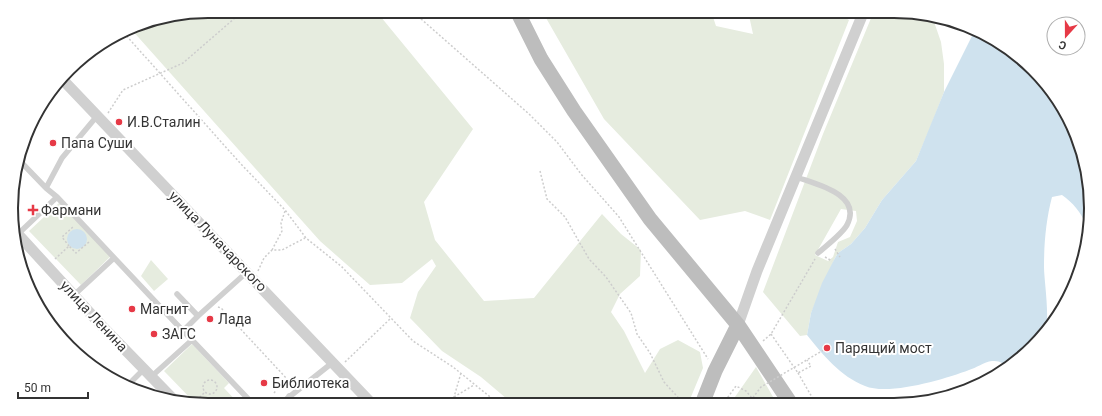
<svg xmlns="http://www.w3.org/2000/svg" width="1102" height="416" viewBox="0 0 1102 416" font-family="Roboto,sans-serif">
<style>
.green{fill:#e6ecdf;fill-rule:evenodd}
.water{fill:#cfe2ee}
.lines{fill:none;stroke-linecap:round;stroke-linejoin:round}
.path{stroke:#cdcdcd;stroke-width:1.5;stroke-dasharray:2 2;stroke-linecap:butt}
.lane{stroke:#d0d0d0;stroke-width:5.5}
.street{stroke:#d0d0d0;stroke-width:11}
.secondary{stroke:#bdbdbd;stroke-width:15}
.path-bridge{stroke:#cdcdcd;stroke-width:1.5;stroke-dasharray:2 2;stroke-linecap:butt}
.poi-dot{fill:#e63946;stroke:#fff;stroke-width:1.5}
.labels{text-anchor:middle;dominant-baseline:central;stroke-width:4;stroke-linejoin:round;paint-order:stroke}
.poi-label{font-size:14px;fill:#333;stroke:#fff;text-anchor:start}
.street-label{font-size:14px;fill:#333;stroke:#fff}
.rim{fill:none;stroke:#333;stroke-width:2}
</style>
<rect width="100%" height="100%" fill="#fff"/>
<path class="green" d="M208,11h168l97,118 -49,73 11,38 49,61 50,-3 68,-84 19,20 20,16 -1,26 -20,18 -9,18 13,19 21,42 15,-24 18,-9 22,12 3,16 -15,36h-175l-32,-27 -39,-26 -32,-33 8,-26 18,-26 -4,-7 -30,24 -32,2 -50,-44 -189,-212 13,-7z
M542,11h88l14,4 1,-4h66l5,15 37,8 -5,-23h85l16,9 -79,200 -25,-9 -45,9 -96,-101z
M874,11h20l38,5 9,26 3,22v28l-14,36 -14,33 -34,39 -17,28 -14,16 -13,9 -3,5 -24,55 -4,22 -7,1 -37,-44 60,-158zM841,209l15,2 1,10 -7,16 -12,5 -5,15 -5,4 -13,-6z
M59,203l52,53 -30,29 -52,-54z
M151,260l17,19 -14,12 -13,-15z
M192,344l37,39 -5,5 16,17 -45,-2 -31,-32z
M756,367l21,37h-47z"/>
<path class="water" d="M974,32l40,20 51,58 24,73 -3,42c-5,-13 -13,-22 -24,-30l-10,2c-6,23 -8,46 -8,70 0,14 7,55 0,67 -9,13 -23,24 -36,33 -6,-5 -9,-6 -16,-6 -8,1 -16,7 -23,9 -24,9 -80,26 -104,16 -25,-10 -42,-31 -58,-51l4,-22 11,-30 13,-25 3,-5 13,-9 14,-16 17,-28 34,-39 28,-69z
M67 239a10 10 0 1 1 20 0a10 10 0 1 1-20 0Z"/>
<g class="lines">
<path class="path" d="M412,11l117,103 28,28 24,32 38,43 89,142
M124,33l116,130 45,47 21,28 35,28 72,75 40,26 46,37
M108,113l15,-23 60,-27 60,-52
M540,171l7,28 18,18 24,42 17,18 25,36 6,21 13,19 14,29 20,22
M69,246l-7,-9 12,-11
M835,249l5,8
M272,250l10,-19 -1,-8 4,-12
M825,257l7,4
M55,259l14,-13 7,7 13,-11
M258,271l6,-13 8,-8h10l23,-12
M218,307l3,1 67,72
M771,334l27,39 13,-7 -4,-6
M763,341l8,-7 44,-75
M345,362l45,-43
M798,373l18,31
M203 387a7 7 0 1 1 14 0a7 7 0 1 1-14 0Z
M274,393l4,-5 -2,-2
M454,397l20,-12
M194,403l11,-11
M448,404l6,-7 7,-24
M723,404l13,-18 10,5 11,13"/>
<path class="lane" d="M796,177c19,7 67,17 51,48 -6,10 -20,20 -29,28
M46,188l16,-30 35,-42
M57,197l126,134
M18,234l39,-37 -11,-9 -26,-27
M15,245l7,-7
M177,294l21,22 49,-44
M74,295l40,-37
M192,340l62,65
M152,376l40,-36 -9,-9 15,-15
M129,384l15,-15
M289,396l8,9
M279,405l53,-42"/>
<path class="street" d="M62,79l311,326
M14,230l87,95 74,76
M738,325l19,-54 107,-260"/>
<path class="secondary" d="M517,11l24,48 33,52 76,108 88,106 53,79
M702,404l13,-33 23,-46"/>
<path class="path-bridge" d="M748,404l13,-17 66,-39"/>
</g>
<g class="poi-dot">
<circle cx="119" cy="122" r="4"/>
<circle cx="53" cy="143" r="4"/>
<path d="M31 204h4v4h4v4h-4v4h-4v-4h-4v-4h4z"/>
<circle cx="132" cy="309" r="4"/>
<circle cx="210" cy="319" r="4"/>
<circle cx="154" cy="334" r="4"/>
<circle cx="827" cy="348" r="4"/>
<circle cx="264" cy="383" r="4"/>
</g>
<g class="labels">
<g class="poi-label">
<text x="127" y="122">И.В.Сталин</text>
<text x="61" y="143">Папа Суши</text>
<text x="41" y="210">Фармани</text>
<text x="140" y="309">Магнит</text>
<text x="218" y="319">Лада</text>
<text x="162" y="334">ЗАГС</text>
<text x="835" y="348">Парящий мост</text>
<text x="272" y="383">Библиотека</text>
</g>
<g class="street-label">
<text transform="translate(218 241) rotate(46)">улица Луначарского</text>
<text transform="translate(94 316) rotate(47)">улица Ленина</text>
</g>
</g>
<path d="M0 0H1102V416H0ZM208 18H894A190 190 0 0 1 1084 208V208A190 190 0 0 1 894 398H208A190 190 0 0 1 18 208V208A190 190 0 0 1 208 18Z" fill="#fff" fill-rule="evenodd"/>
<path class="rim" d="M208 18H894A190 190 0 0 1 1084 208V208A190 190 0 0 1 894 398H208A190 190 0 0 1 18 208V208A190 190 0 0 1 208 18Z"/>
<g transform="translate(1066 36) rotate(201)"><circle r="19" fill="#ffffff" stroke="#adadad"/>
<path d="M0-3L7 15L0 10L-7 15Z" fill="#e63946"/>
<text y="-6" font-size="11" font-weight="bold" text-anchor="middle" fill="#333333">С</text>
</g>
<path d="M18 392v6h70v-6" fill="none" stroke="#333333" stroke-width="2"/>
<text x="24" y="392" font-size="12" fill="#333333" stroke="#ffffff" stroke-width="3" paint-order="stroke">50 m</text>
</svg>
